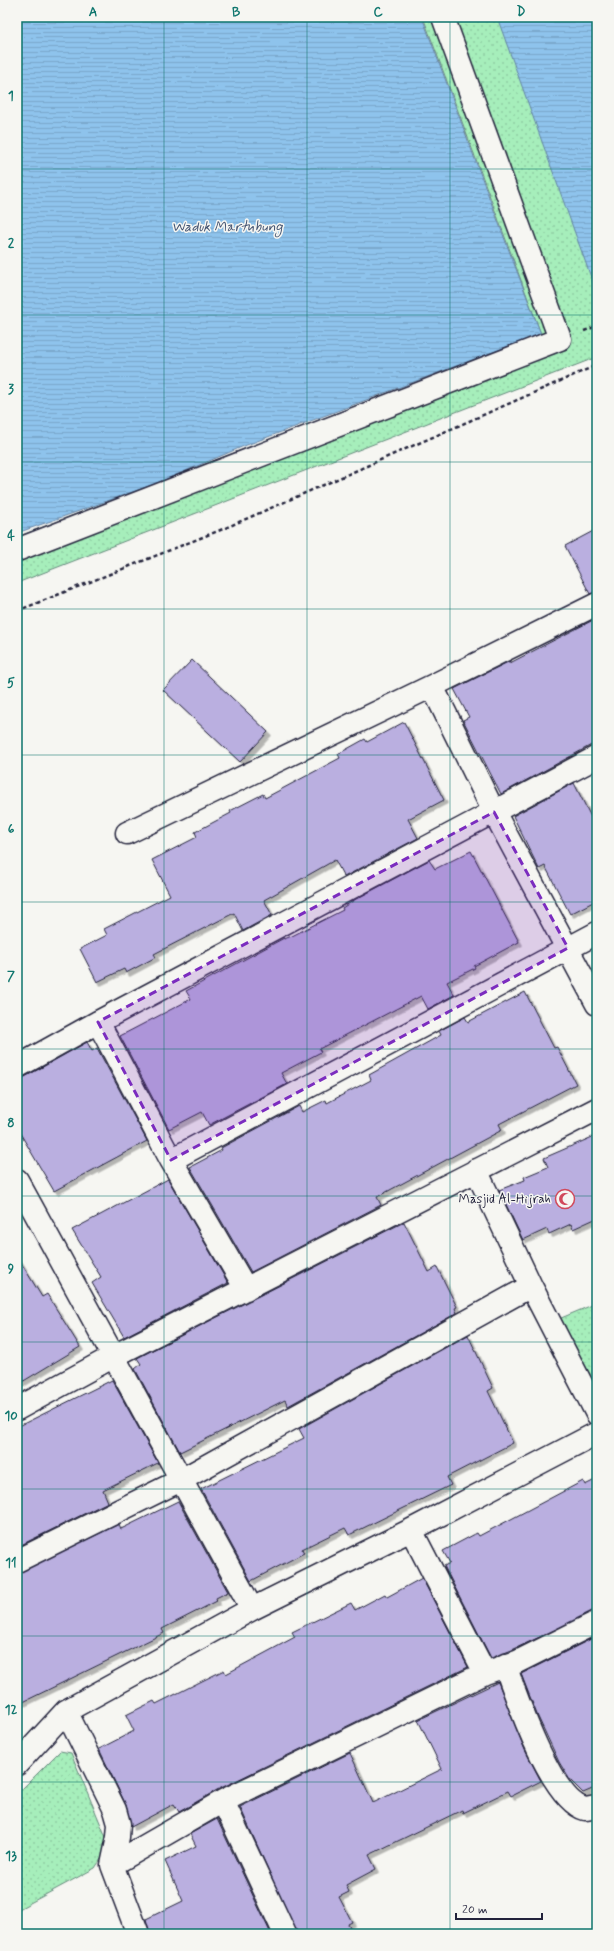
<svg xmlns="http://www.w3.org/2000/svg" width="614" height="1951" viewBox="0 0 614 1951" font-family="Mynerve,sans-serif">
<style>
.grass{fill:url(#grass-dots);stroke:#64887b}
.water{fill:url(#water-rules);stroke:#6383a5}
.building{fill:#baafe0;stroke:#22223b;filter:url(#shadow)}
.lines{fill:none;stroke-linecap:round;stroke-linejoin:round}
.pedestrian-casing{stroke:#22223b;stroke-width:25}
.minor-casing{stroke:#22223b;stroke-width:25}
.path{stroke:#22223b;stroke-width:2.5;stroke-dasharray:4 3;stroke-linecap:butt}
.pedestrian{stroke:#f6f6f2;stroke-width:22}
.minor{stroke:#f6f6f2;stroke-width:22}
.marked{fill:#7b2cbf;fill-opacity:0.2;stroke:#7b2cbf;stroke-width:3;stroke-dasharray:8 5;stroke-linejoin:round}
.grid{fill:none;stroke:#0f766e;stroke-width:1;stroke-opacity:0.55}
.labels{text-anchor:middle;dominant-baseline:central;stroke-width:3;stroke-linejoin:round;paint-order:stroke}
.poi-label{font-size:13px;fill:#22223b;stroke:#f6f6f2;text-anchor:end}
.water-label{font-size:14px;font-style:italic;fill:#425270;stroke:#f6f6f2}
.neatline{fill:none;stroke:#0f766e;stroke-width:1.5}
.grid-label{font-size:13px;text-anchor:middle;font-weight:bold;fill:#0f766e}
</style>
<defs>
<pattern id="grass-dots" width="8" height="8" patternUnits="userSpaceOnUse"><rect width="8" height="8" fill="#a6eebb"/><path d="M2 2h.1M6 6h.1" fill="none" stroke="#8fcca2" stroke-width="1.8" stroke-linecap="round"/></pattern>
<pattern id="water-rules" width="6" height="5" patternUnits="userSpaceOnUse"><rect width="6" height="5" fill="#8ec3ec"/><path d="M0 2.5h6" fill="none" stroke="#7aa7cb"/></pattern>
<filter id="shadow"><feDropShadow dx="3.5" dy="3.5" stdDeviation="0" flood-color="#0004"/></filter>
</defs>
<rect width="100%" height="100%" fill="#f6f6f2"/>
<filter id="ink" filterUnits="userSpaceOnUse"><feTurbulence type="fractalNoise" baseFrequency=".025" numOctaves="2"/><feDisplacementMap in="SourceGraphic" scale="8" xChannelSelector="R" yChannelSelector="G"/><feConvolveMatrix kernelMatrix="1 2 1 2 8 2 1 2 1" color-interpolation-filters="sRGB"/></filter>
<g filter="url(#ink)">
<path class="grass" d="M423,17h174v340l-580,226v-46l524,-203z
M597,1303v101l-43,-83z
M60,1751l11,2 37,89 -5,14 -8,12 -78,42v-116z"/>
<path class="water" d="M17,17h405c40,106 78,212 119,317l-297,112 -89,38 -138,49z
M497,17h100v277z"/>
<path class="building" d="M597,529v63l-7,2 -25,-48z
M597,618v124l-96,52 -38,-74 6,-3 -15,-28 56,-28v2z
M192,660l76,72 -28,30 -77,-72z
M404,722l40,78 -36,19 10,19 -74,39 -9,-17 -71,40 8,15 -29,16 -9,-18 -80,41 2,3 -30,16 -2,-4 -27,13 -17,-33 27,-14 -3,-6 66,-34 -18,-35 45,-23 -2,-5 36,-19 -1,-2 33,-17 2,4 75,-40 -2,-4 27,-15 2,3z
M574,783l23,46v71l-27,14 -25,-48 -6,3 -26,-53z
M471,851l48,91 -45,24 1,2 -28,14 7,13 -26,14 -7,-13 -102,53 2,3 -40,21 6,11 -78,41 -7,-13 -33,17 -49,-93 71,-37 -5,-8 98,-53v1l8,-3 51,-26 -1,-2 14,-9 73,-39 6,9z
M525,992l29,56 3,-1 19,37 -77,40 3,6 -125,67 4,8 -130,67 -61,-105 32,-17 -1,-2 78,-42 3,6 24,-12 1,3 44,-23 -2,-5 72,-40 -2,-4 26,-14 3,5z
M87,1042l5,9 5,-3 50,93 -93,50 -37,-63v-49l6,-1z
M597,1135v83l-24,11 -2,-5 -22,10 -2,-5 -24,11 -24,-50 26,-10 -1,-3 24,-10 -4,-9z
M168,1179l60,104 -104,54 -32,-54 9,-6 -29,-47z
M404,1222l25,50 8,-5 20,40 -2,1 2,5 -169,93 -3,-6 -105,52 -45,-83 6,-5 -4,-6z
M17,1256l25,41 5,-3 33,53 -63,38z
M468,1335l25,53 -5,3 25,52 -66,34 4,8 -102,50 -4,-7 -43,21 2,4 -53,28 -50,-92 103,-51 -5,-9z
M112,1380l46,83 -55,27 5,12 -91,45v-120z
M597,1479v131l-85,40 -21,8 -47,-92 6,-3 -7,-12 34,-18 2,3 104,-55 2,4z
M178,1501l50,91 -12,6 1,3 -55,28 2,4 -147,72v-132l102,-49 2,5z
M422,1578l46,89 -251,123 -38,22 -5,-8 -43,23 -5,-22 -27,-56 35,-18 -8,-16 28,-14 2,3 68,-34 2,4 69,-37 -3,-5 59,-29 4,7 30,-16 2,3z
M597,1636v151l-14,6 -13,-13 -11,-18 -21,-45 -17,-43z
M498,1682l27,68 16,31 -30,15 -3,-5 -45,22 -1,-3 -93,45 7,14 -30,16 3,7 -10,5 13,25 -4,2 5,10h-56l-57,-127 110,-54 23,50 69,-34 -24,-49z
M217,1819l54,115h-121l-4,-15 37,-18 -18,-40 31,-15 -6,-12z"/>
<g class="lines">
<defs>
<path id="pedestrian" d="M17,550l543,-211 -117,-322"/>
<path id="minor" d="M432,686l62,126 103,192
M127,833l305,-147 165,-82
M98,1022l73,138 75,129
M17,1067l81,-45 499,-265
M171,1160l426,-227
M476,1170l55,116 66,128
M17,1180l235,429
M17,1409l97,-53 483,-247
M411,1530l74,143
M17,1561l164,-81 350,-194
M505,1665c11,31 46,135 80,144 3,0 9,-2 12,-2
M66,1711l49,99 4,14 -1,13 -6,28 26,69
M17,1764l49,-53 186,-102 159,-79 186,-97
M223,1801l62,133
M112,1865l111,-64 262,-128 32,-11 80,-40"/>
</defs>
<use href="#pedestrian" class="pedestrian-casing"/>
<use href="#minor" class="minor-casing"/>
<path class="path" d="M584,331l13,-5
M17,611l206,-82 374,-164"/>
<use href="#pedestrian" class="pedestrian"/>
<use href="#minor" class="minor"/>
</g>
</g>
<path class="marked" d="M494,812l74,136 -397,212 -73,-138z"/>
<path class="grid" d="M164,17v1917M307,17v1917M450,17v1917M17,169h580M17,315h580M17,462h580M17,609h580M17,755h580M17,902h580M17,1049h580M17,1196h580M17,1342h580M17,1489h580M17,1636h580M17,1782h580"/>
<defs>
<symbol id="mosque-ring" viewBox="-11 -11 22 22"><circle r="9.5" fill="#f6f6f2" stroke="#d1495b" stroke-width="1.5"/><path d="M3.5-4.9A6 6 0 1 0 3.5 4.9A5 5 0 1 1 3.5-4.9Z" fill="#d1495b"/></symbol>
</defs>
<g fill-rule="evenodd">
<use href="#mosque-ring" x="554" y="1188" width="22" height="22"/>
</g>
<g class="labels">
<g class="poi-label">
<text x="551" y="1199">Masjid Al-Hijrah</text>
</g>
<g class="water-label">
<text x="227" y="227">Waduk Martubung</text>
</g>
</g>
<rect width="614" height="1951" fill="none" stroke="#f6f6f2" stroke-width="44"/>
<path d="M456 1913v6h86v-6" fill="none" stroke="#22223b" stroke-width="2"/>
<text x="462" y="1913" font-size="12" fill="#22223b" stroke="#f6f6f2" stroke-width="3" paint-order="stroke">20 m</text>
<rect x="22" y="22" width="570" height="1907" class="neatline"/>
<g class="grid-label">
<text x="93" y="16">A</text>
<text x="236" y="16">B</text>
<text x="378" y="16">C</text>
<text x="521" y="16">D</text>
<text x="11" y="100">1</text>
<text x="11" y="247">2</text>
<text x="11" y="393">3</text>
<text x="11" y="540">4</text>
<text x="11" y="687">5</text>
<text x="11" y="833">6</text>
<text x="11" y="980">7</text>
<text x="11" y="1127">8</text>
<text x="11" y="1273">9</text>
<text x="11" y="1420">10</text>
<text x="11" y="1567">11</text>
<text x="11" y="1714">12</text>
<text x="11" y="1860">13</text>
</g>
</svg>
